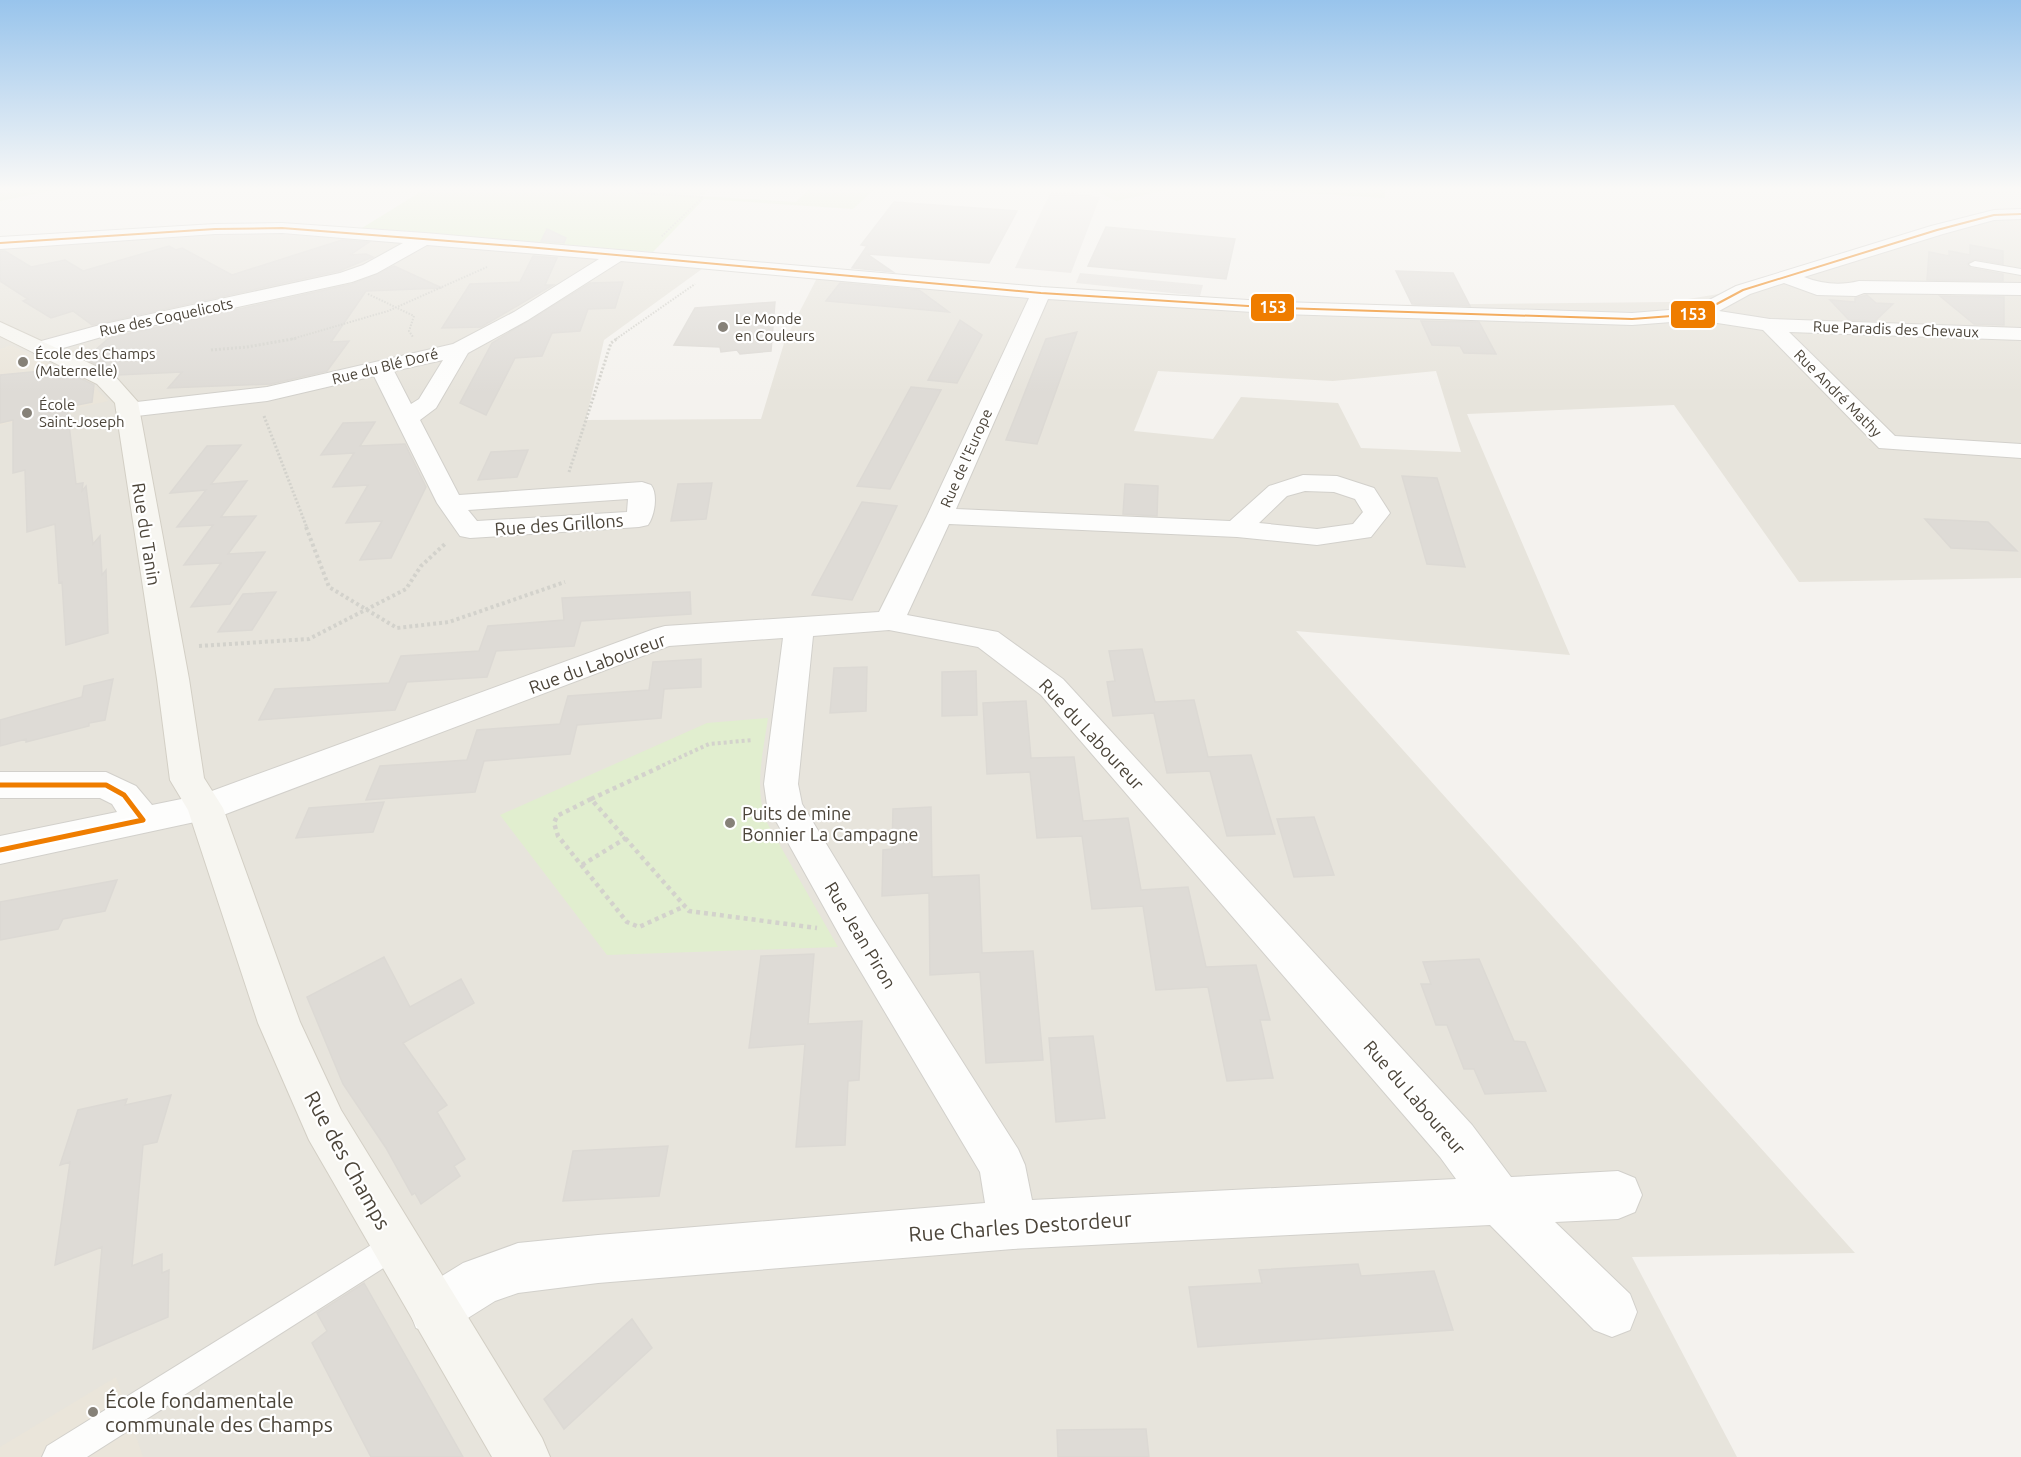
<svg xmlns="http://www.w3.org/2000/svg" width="2021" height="1457" viewBox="0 0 2021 1457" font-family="Ubuntu,sans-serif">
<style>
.residential{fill:#e7e4dc;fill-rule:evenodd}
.education{fill:#eae5da}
.green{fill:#e1eecf}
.parking{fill:#e6e3df}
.building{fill:#dedbd6;stroke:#dcd9d4;stroke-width:1.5}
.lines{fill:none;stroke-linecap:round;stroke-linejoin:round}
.lane-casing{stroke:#d2d0cb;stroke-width:2}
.street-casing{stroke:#d2d0cb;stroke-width:2}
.secondary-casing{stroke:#d3cfc5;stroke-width:2}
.path-far3{stroke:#d3d2cc;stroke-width:2;stroke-dasharray:1.5 1.5;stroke-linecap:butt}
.path-far2{stroke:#d3d2cc;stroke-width:3;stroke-dasharray:2 2;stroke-linecap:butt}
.path-far1{stroke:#d3d2cc;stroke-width:4;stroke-dasharray:3 3;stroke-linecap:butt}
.path{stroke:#d3d2cc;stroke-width:4.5;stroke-dasharray:4 4;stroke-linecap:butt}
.lane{fill:#fdfdfc;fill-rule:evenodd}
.street{fill:#fdfdfc;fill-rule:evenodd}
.secondary{fill:#f7f6f1;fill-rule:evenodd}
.bus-1-far1-casing{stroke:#fff;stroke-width:4.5}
.bus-1-casing{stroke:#fff;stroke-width:10}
.bus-1-far1{stroke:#ef7d00;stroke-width:2}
.bus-1{stroke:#ef7d00;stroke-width:5}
.poi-dot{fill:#868178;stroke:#fff;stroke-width:2}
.labels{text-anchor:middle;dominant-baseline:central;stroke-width:4.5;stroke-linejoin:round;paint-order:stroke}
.far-street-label{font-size:15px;fill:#4b4439;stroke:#fff}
.far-poi-label{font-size:15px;fill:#4b4439;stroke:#fff;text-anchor:start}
.street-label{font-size:18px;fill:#4b4439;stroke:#fff}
.poi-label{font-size:18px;fill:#4b4439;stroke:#fff;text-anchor:start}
.near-street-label{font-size:21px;fill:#4b4439;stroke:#fff}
.near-poi-label{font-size:21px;fill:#4b4439;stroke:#fff;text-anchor:start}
.line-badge{stroke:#fff;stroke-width:2}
.badge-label{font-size:16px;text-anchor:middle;font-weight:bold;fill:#fff}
</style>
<rect width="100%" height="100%" fill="#f4f2ee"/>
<path class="residential" d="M2021,218v360l-222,4 -125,-177 -207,9 103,241 -274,-24 559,622 -223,4 105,200h-1737v-1211l253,-14 1045,74 372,-4 73,-12 253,-70zM702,269l115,9 -32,62 -24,79 -175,1 18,-80zM1158,371l175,10 103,-10 25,81 -100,-4 -23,-45 -97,-6 -28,42 -79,-8z"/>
<path class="education" d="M11,345l63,31 -13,8 25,-7 22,24 -108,24v-76z
M116,1377l27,80h-143v-10z"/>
<path class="green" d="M0,189h60l-60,12z
M425,189h284l-5,6 -34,-1 126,8 13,-13h66l-22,20 -149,-10 -51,53 -291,-24z
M1093,189h79l-56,12z
M1235,189h150v9z
M768,718c-5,35 -14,69 -2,103l72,126 -231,8 -107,-140 207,-92z"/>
<path class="parking" d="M1050,193h26l24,4 -29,76 -56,-5z
M1080,273l123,12 -3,11 -124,-13z"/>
<path class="building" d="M894,202l123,9 -28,52 -122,-9 26,18 -41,-4 15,-22 -6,-1z
M1106,227l129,12 -9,40 -138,-13z
M547,229l19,9 -2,5 -23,-2z
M342,240l27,2 -19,13 16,-1 7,3 -34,14 -247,54 -19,-14 -22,7 -28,-17 5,-2 -28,-18v-30h5l26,16 34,-7 18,11 86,-25 7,4 6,-2 50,27z
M1970,245l33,6v13l-28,-5 -8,5 4,4 32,6v7l-76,-1 2,-28 20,4v-5l21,4z
M533,256l24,2 -12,27h8l-72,42 -39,1 28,-44 50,-2z
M394,266l48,22 -76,3 -35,51 18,-1 -22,30 -56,13 -103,4 14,-16 -65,3 -32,-16 24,-21 243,-54z
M1396,271l57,2 17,33 -58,-2z
M623,282l-8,26 -27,1 -8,22 -28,2 -10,23 -27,2 -29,57 -26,-12 32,-60 98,-60z
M840,283l79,7 30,22 -123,-11z
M1867,295l9,8 17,1 -18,17 -26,-1 -19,-20 25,2v-4z
M1940,296l64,1v28l-30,-1z
M775,302l-4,49 -31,3 -3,-4 -16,2 -1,-5 -46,-2 21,-37z
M960,320l22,15 -25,48 -29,-3z
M1421,321l58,1 17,32 -32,-1 -4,-7 -28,-1z
M1077,332l-40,112 -31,-4 40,-101z
M62,369l32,16 -2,17 -25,5 9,77 7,-1 -1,8 4,-5 7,58 7,-8 2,39 4,-5 2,63 -42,12 -4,-63 -3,1 -4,-59 -28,8 -2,-62 -12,3v-53l-13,3v-48z
M911,387l30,3 -51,99 -33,-3z
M375,422l-15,24 45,-2 21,43 -35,71 -31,2 22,-39 -36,2 22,-38 -35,2 21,-34 -33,2 22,-32z
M241,445l-30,39 36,-3 -26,36 35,-1 -28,38 37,-2 -35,52 -39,3 30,-44 -37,2 29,-40 -36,2 29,-37 -36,3 37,-47z
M528,450l-11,27 -39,3 13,-28z
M1402,476l35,2 28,89 -38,-3z
M712,483l-6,36 -35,2 7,-37z
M1125,484l33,2 -1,30 -34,-2z
M862,502l35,4 -45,94 -40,-5z
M1925,519l63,3 29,29 -66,-3z
M276,592l-24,38 -34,2 25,-38z
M690,592l1,22 -110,7 -7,25 -78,5 -9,26 -80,5 -12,28 -136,10 16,-31 114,-6 12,-27 78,-5 9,-25 76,-6 -2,-22z
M1142,649l13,53 39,-2 14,57 43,-2 24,79 -48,2 -17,-65 -43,2 -13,-60 -41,3 -6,-34 8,-1 -6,-30z
M701,659v28l-37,2 -3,29 -84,7 -7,29 -86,7 -9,31 -109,8 14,-34 87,-6 10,-30 83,-6 8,-28 81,-6 4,-28z
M867,667l-1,44 -36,2 4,-45z
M976,671l1,44 -35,1v-44z
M113,679l-8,41 -16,3v3l-63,16v-3l-26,7v-26l82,-23 2,-11z
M1026,701l5,57 43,-1 9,64 45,-3 13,72 47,-3 18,80 50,-2 14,55h-10l13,58 -46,3 -19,-94 -52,3 -13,-84 -51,3 -10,-73 -45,2 -7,-66 -43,2 -4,-71z
M384,802l-11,30 -77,6 13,-30z
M931,807l1,70 47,-2 3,78 51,-2 10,109 -57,3 -6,-91 -50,3 -1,-82 -47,3 1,-46 9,-1 1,-40z
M1314,817l20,58 -40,2 -17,-58z
M117,880l-12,31 -42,8 -5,10 -58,11v-38z
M814,954l-6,70 54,-3 -3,59 -11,1 -3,64 -49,2 9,-103 -56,4 12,-92z
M384,957l26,50 51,-28 13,24 -71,40 44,62 -10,7 28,47 -11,7 6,10 -39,28 -6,-11 -3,2 -26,-47 -43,-64 -36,-87z
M1479,959l35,82 11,1 21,49 -61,3 -11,-25h-10l-17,-44h-11l-15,-41h10l-8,-22z
M1093,1036l12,82 -49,4 -7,-84z
M171,1095l-14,47 -14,3 -11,121 30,-12v19l7,-3 -1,47 -75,32 9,-102 -47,18 15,-103 -10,3 18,-55 49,-11 -2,6z
M668,1146l-9,50 -96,5 10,-50z
M1358,1264l3,12 73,-5 19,59 -255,17 -9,-60 73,-4 -3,-13z
M364,1283l57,100 42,74h-92l-59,-114 15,-12 -10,-18z
M632,1319l20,29 -88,81 -20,-30z
M1146,1429l3,28h-91l-1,-27z"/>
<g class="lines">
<defs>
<path id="lane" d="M1975,261l46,8v6l-50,-9 -2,-2z
M397,1229l10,4 4,10 -4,10 -320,204h-45l5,-11z"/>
<path id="street" d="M2021,209v10l-27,1 -51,14 -139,43c18,7 36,9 55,4l162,2v12l-157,-2 -8,3 -39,-1 -33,-12 -34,11 -31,17 51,8 251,9v12l-232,-8 106,104 126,8v14l-142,-10 -116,-118 -65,-10 -66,5 -350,-11 -234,-15 -92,210 274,12 39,-35 34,-11 34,1 37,12 16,25 -19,24 -54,8 -80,-8 -288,-13 -42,91 91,17 65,47 409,446 39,52 107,-6 17,7 7,17 -7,17 -17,7 -63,3 75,72 7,18 -7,18 -18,7 -18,-7 -104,-105 -477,24 -415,34 -80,10 -23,8 -43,27 -18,7 -18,-7 -7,-18 7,-18 47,-29 55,-20 80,-8 387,-32 -5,-31 -135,-227 -78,-140 -3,-21 19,-146 -114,8 -451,171 -218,47v-28l117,-24 -5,-8 -12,-6h-100v-26h106l30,14 16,19 49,-10 453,-166 11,-3 214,-14 48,-96 102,-218 -408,-37 -93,59 -60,33 -32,55 -16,12 39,75 183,-13 9,3c7,9 4,30 -3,40l-9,2 -169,11 -10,-2 -23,-33 -63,-127 -107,25 -139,16 -8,-2 -4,-5 4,-5 8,-2 139,-16 186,-43 61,-32 85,-53 -172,-14 -50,28 -25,9 -247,54 -63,18 -8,-1 -3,-5 3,-5 66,-18 240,-52 23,-8 40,-22 -121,-10 -67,1 -215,15v-12l215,-13 67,-1 143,10 616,54 241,15 350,11 62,-5 42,-22 195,-60 63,-16zM443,360l-24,39 -8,5 -17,-33zM1305,491l29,1 21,7 8,13 -10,12 -36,5 -58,-6 28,-27zM628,499l-1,13 -150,9 -9,-11zM889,630l89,17 63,48 399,462 16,22 -424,21 -7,-35 -7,-16 -145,-228 -71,-117 -4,-20 15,-148z"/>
<path id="secondary" d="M0,322l113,52 25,28 51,277 15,99 19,30 77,214 41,88 201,328 8,19h-58l-183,-317 -51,-117 -70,-213 -18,-30 -13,-101 -42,-276 -18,-19 -97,-48z"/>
</defs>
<use href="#lane" class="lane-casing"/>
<use href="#street" class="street-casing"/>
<use href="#secondary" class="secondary-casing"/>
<path class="path-far3" d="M634,189l5,4 64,4 -42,40
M368,294l46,22 -5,15 4,6
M292,339l96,-28 99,-44
M616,339l79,-55"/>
<path class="path-far2" d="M211,350l36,-3 51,-9
M264,416l43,112
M569,472l42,-129 7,-5"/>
<path class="path-far1" d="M306,527l23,60 68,41 52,-6 116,-40
M199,646l110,-7 97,-50 15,-23 25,-23
M657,768l52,-24 44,-4"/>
<path class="path" d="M660,767l-69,32 98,112 128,17
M591,799l-34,17 -3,7 4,13 69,86 12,5 46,-21
M582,865l44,-27"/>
<use href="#lane" class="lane"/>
<use href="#street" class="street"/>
<use href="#secondary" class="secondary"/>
<defs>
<path id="bus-1-far1" d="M0,243l215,-14 67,-1 245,19 514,46 241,15 350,11 66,-5 45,-24 194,-60 57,-15 27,-1"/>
<path id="bus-1" d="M0,785h106l18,10 19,25
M0,850l143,-30"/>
</defs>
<use href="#bus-1-far1" class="bus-1-far1-casing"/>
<use href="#bus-1" class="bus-1-casing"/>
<use href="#bus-1-far1" class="bus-1-far1"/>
<use href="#bus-1" class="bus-1"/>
</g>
<linearGradient id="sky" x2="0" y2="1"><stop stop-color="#98c4ec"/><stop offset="0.48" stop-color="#faf9f7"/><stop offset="1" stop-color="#faf9f7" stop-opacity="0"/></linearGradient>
<rect width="2021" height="393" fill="url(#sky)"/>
<g class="poi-dot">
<circle cx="723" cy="327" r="6"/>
<circle cx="23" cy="362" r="6"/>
<circle cx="27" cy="413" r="6"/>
<circle cx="730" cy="823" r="6"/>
<circle cx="93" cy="1412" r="6"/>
</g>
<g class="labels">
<g class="far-street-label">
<text transform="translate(166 317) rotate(-12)">Rue des Coquelicots</text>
<text transform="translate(1896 329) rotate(2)">Rue Paradis des Chevaux</text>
<text transform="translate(385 366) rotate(-14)">Rue du Blé Doré</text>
<text transform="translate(1838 393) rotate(45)">Rue André Mathy</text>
<text transform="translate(966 458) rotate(-66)">Rue de l'Europe</text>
</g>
<g class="far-poi-label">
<text x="735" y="318">Le Monde<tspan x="735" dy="17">en Couleurs</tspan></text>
<text x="35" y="353">École des Champs<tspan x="35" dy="17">(Maternelle)</tspan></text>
<text x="39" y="404">École<tspan x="39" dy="17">Saint-Joseph</tspan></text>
</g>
<g class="street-label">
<text transform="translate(559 524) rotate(-4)">Rue des Grillons</text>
<text transform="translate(147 534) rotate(81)">Rue du Tanin</text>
<text transform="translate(597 663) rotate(-20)">Rue du Laboureur</text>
<text transform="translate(1092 734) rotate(47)">Rue du Laboureur</text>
<text transform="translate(861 935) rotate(59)">Rue Jean Piron</text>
<text transform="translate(1415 1097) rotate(49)">Rue du Laboureur</text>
</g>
<g class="poi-label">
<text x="742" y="813">Puits de mine<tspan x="742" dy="21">Bonnier La Campagne</tspan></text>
</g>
<g class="near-street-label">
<text transform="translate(348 1160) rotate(61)">Rue des Champs</text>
<text transform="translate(1020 1226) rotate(-4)">Rue Charles Destordeur</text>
</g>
<g class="near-poi-label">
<text x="105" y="1400">École fondamentale<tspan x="105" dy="24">communale des Champs</tspan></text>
</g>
</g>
<g class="line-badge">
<rect x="1250" y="293" width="45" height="29" rx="6" fill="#ef7d00"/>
<rect x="1670" y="300" width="46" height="29" rx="6" fill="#ef7d00"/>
</g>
<g class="badge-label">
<text x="1273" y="313">153</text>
<text x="1693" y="320">153</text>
</g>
</svg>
